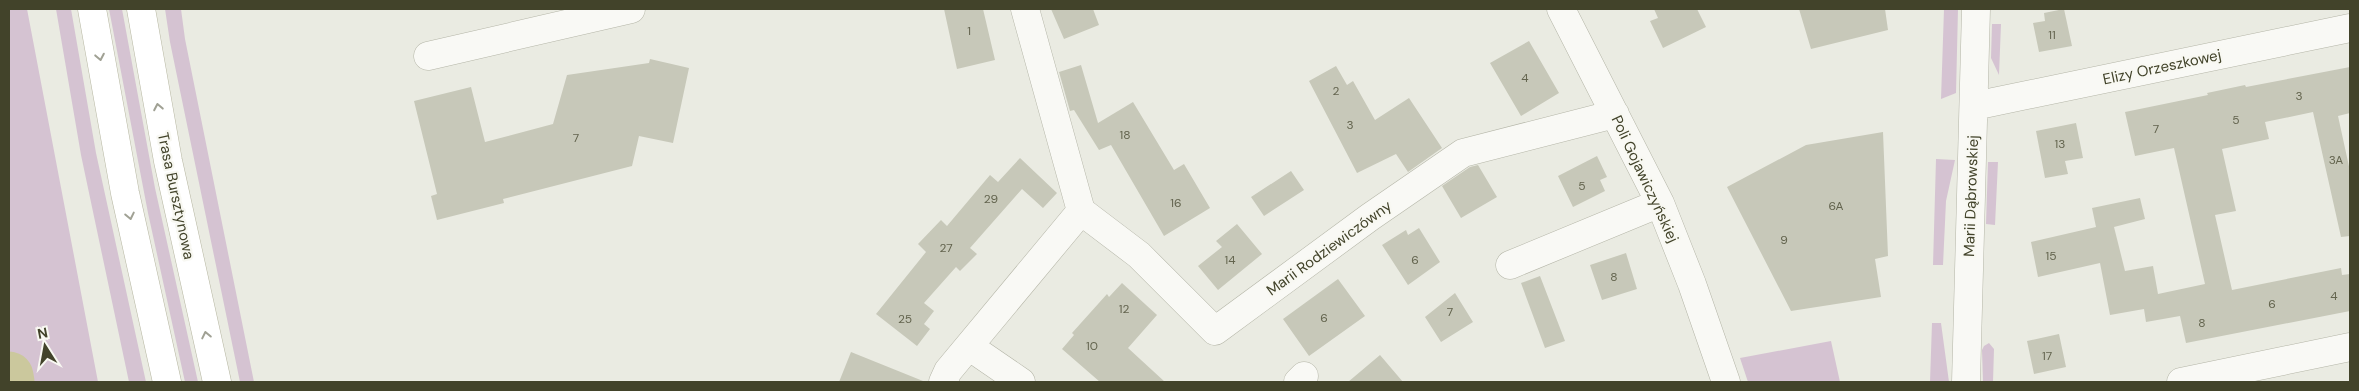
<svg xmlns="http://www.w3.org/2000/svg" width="2359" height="391" viewBox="0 0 2359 391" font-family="'DM Sans',sans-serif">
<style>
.green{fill:#d5c3d2}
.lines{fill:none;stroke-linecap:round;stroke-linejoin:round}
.river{stroke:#cbc89d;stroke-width:49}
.building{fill:#c7c8b9}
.minor-casing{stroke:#b4b5a7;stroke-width:29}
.major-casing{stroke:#b6b6a1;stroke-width:29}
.minor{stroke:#f9f9f5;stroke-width:28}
.major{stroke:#fff;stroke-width:28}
.oneway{stroke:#a0a194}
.labels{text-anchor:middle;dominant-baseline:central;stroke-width:4.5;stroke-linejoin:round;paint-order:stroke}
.number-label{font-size:12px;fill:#63644e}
.street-label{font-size:15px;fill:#42432a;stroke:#f8f8f2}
</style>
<rect width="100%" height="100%" fill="#eaebe2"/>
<path class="green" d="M9,9h18l71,373h-89z
M56,9h15l25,144 50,229h-17l-48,-227z
M109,9h13l33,179 43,194h-13l-37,-169z
M165,9h16l4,30 69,343h-14l-70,-340z
M1944,9h14l-2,84 -15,6z
M1992,24h9l-2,51 -8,-17z
M1936,159l19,1 -9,41 -3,64h-10z
M1988,162h10l-3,63 -9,-1z
M1932,323h9l8,59h-19z
M1831,341l9,41h-92l-8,-24z
M1989,343l5,6 -1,33h-10l-1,-32 2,-4z"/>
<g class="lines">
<path class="river" d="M9,376l1,6"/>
</g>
<path class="building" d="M944,9h39l12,51 -38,9z
M1051,9h42l6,16 -35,14z
M1654,9h43l9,18 -43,21 -13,-27 8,-3z
M1799,9h86l3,21 -77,19z
M2064,9l8,37 -33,6 -6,-29 12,-2 -1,-8z
M1529,41l30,52 -38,23 -31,-53z
M650,59l39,9 -16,75 -34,-7 -7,30 -129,33 1,4 -67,17 -6,-24 6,-2 -23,-93 57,-14 14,55 68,-18 14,-49 82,-12z
M1081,65l17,58 35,-21 41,68 10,-6 26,44 -46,28 -53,-91 -12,5 -25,-40 -4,1 -11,-39z
M1336,66l11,19 6,-4 22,39 34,-22 33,50 -34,24 -12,-18 -39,19 -48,-92z
M2350,67v46l-12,3 12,55v65l-9,1 -28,-125 -48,10 4,17 -47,10 14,62 -21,4 17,75 109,-22 1,7 8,-1v37l-164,32 -6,-27 -34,6 -2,-13 -34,6 -10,-52 -62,14 -7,-35 65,-15 -4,-19 48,-10 5,21 -31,8 11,44 28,-5 5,28 47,-10 -31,-136 -39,8 -10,-44 83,-17 -1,-2 38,-8 1,2z
M2076,123l7,35 -18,3 3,13 -23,4 -9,-47z
M1883,132l5,124 -13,3 6,38 -90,14 -64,-124 79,-42z
M1597,156l10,21 -7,3 5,11 -32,16 -15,-31z
M1020,158l37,35 -14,15 -21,-19 -52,59 7,6 -17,17 -4,-4 -32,36 10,8 -10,13 6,5 -13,17 -41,-32 50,-62 -8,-8 23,-24 6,6 43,-51 8,7z
M1478,165l19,32 -36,21 -19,-32 28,-19z
M1291,171l13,19 -40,26 -13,-19z
M1237,224l25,30 -44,36 -20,-24 24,-19 -6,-6z
M1419,228l21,34 -32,23 -26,-40 24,-15 2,5z
M1626,253l11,36 -35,11 -12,-35z
M1540,276l25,65 -20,7 -24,-65z
M1338,279l27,37 -56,40 -26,-37z
M1122,283l35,32 -29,33 37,34h-65l-38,-33 12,-14 -2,-2 35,-39 2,3z
M1455,293l18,29 -32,20 -16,-25z
M2059,334l7,33 -32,7 -7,-33z
M851,352l72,29v1h-84z
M1380,355l23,27h-55z"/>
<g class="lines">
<defs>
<path id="minor" d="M1025,9l56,202 58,44 76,76 155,-114 93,-64 152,-39
M1561,9l99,194 32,81 34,98
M428,56l203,-47
M1974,106l376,-78
M1510,265l150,-62
M970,347l51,35
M943,382l5,-11 133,-160
M1298,382l6,-6
M1966,382l10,-373
M2181,382l169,-35"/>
<path id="major" d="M92,9l33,184 42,189
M141,9l27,152 49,221"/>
</defs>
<use href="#minor" class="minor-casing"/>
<use href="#major" class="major-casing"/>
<use href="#minor" class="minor"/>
<use href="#major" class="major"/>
</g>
<defs><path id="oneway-chevron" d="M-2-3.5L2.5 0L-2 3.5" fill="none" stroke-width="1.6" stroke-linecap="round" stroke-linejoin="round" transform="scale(1.25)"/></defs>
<g class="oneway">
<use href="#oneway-chevron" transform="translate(100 57) rotate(79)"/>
<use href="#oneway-chevron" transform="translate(158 107) rotate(-101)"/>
<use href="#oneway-chevron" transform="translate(130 216) rotate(78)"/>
<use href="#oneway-chevron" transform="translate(206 335) rotate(-102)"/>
</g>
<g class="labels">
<g class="number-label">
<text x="969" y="31">1</text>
<text x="2052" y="35">11</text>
<text x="1525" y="78">4</text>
<text x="1336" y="91">2</text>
<text x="2299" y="96">3</text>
<text x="2236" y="120">5</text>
<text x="1350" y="125">3</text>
<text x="2156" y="129">7</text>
<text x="1125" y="135">18</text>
<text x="576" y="138">7</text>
<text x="2060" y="144">13</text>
<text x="2336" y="160">3A</text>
<text x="1582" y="186">5</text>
<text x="991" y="199">29</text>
<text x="1176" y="203">16</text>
<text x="1836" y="206">6A</text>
<text x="1784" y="240">9</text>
<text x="946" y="248">27</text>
<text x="2051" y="256">15</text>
<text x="1230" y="260">14</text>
<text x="1415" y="260">6</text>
<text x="1614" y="277">8</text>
<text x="2334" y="296">4</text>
<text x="2272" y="304">6</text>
<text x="1124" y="309">12</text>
<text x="1450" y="312">7</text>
<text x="1324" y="318">6</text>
<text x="905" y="319">25</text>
<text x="2202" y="323">8</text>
<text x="1092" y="346">10</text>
<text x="2047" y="356">17</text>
</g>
<g class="street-label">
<text transform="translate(2162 67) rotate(-12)">Elizy Orzeszkowej</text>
<text transform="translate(1645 179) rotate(65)">Poli Gojawiczyńskiej</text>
<text transform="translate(176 196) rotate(78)">Trasa Bursztynowa</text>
<text transform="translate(1971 196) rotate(-88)">Marii Dąbrowskiej</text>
<text transform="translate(1329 248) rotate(-36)">Marii Rodziewiczówny</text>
</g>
</g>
<rect width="2359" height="391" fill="none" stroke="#42432a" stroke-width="20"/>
<g transform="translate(45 346) rotate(349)" stroke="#f8f8f2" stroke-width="4" paint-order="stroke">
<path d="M0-4L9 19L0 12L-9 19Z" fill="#42432a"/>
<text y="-8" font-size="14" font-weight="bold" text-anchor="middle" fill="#42432a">N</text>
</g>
</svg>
